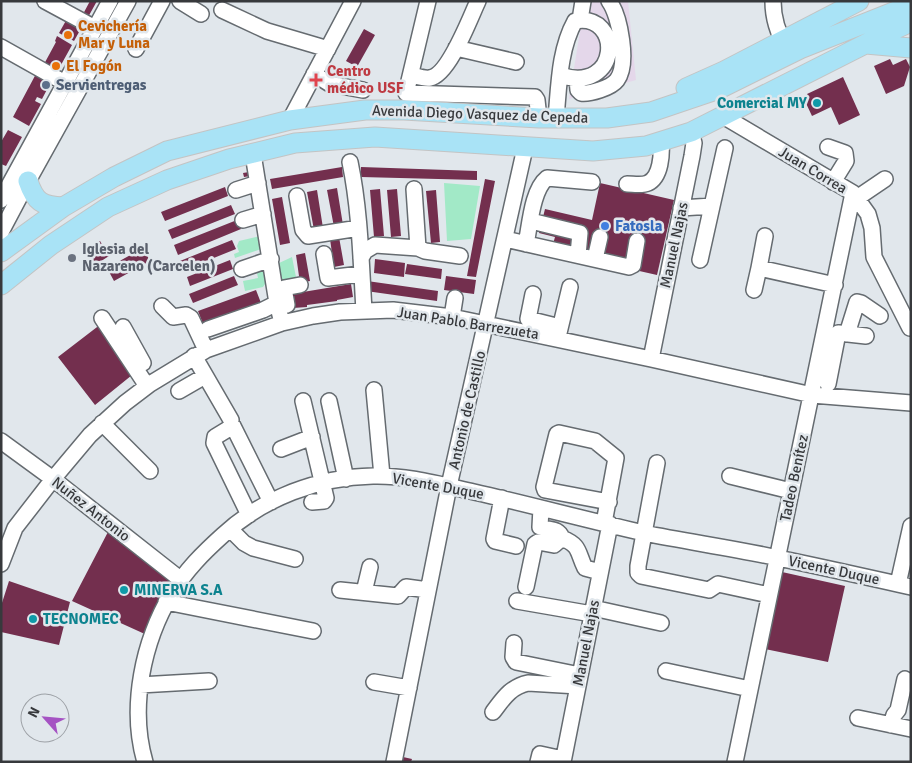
<svg xmlns="http://www.w3.org/2000/svg" width="912" height="763" viewBox="0 0 912 763" font-family="Signika,sans-serif">
<style>
.industrial{fill:#e4d7ea}
.green{fill:#a2e9c7}
.building{fill:#732f4e}
.lines{fill:none;stroke-linecap:round;stroke-linejoin:round}
.minor-casing{stroke:#656b70;stroke-width:18}
.major-casing{stroke:#c3c4c4;stroke-width:21}
.minor{stroke:#fff;stroke-width:15}
.major{stroke:#a9e3f6;stroke-width:19}
.food-dot{fill:#e8710a;stroke:#e1e7ec;stroke-width:2}
.health-dot{fill:#e0444e;stroke:#e1e7ec;stroke-width:2}
.service-dot{fill:#5c6f8a;stroke:#e1e7ec;stroke-width:2}
.culture-dot{fill:#0f9aa8;stroke:#e1e7ec;stroke-width:2}
.shop-dot{fill:#3f7fe0;stroke:#e1e7ec;stroke-width:2}
.worship-dot{fill:#6b7280;stroke:#e1e7ec;stroke-width:2}
.labels{text-anchor:middle;dominant-baseline:central;stroke-width:5;stroke-linejoin:round;paint-order:stroke}
.food-label{font-size:15px;font-weight:bold;fill:#c56008;stroke:#e1e7ec;text-anchor:start}
.health-label{font-size:15px;font-weight:bold;fill:#be3a42;stroke:#e1e7ec;text-anchor:start}
.service-label{font-size:15px;font-weight:bold;fill:#4e5e75;stroke:#e1e7ec;text-anchor:start}
.culture-label{font-size:15px;font-weight:bold;fill:#0d838f;stroke:#e1e7ec;text-anchor:start}
.street-label{font-size:15px;fill:#37393c;stroke:#e1e7ec}
.shop-label{font-size:15px;font-weight:bold;fill:#366cbe;stroke:#e1e7ec;text-anchor:start}
.worship-label{font-size:15px;font-weight:bold;fill:#5b616d;stroke:#e1e7ec;text-anchor:start}
</style>
<rect width="100%" height="100%" fill="#e1e7ec"/>
<path class="industrial" d="M585,1h43l8,79 -67,19z"/>
<path class="green" d="M444,183l36,3 -9,53 -24,2z
M260,236l1,13 -26,9 -1,-4 5,-2 -2,-6 2,-5z
M292,257l5,25 -17,3 -3,-21z
M265,264l2,17 -4,6 -18,4 -2,-10 15,-3 -2,-10z"/>
<path class="building" d="M90,1h7l-10,18 -5,-3z
M68,17l15,8 -9,16 -15,-8z
M364,29l11,6 -18,32 -11,-6z
M57,36l15,9 -16,29 -13,-8 13,-24 -1,-1z
M890,59l3,6 13,-6 4,8 -6,19 -18,8 -12,-28z
M37,72l15,8 -10,19 -5,-2 -2,4 6,3 -12,22 -16,-9z
M843,77l17,38 -21,10 -8,-18 -19,9 -8,-17 4,-2 -1,-3z
M8,130l14,7 -16,29 -5,-2v-22z
M342,167l1,10 -71,12 -2,-10z
M361,167l116,4v9l-116,-3z
M249,172l1,4 -6,1 -1,-4z
M485,179l10,2 -19,96 -9,-1z
M600,183l74,17 -17,75 -106,-24 4,-14 -16,-4 6,-24 47,11z
M225,187l3,9 -63,25 -4,-9z
M337,188l6,37 -9,2 -7,-37z
M380,189l4,47 -10,1 -4,-47z
M397,189l4,47 -10,1 -4,-47z
M317,190l6,38 -9,2 -7,-38z
M436,190l4,52 -9,1 -5,-52z
M282,197l8,46 -10,2 -8,-46z
M231,205l4,9 -63,25 -4,-9z
M237,220l4,9 -63,26 -4,-10z
M339,237l5,28 -10,2 -4,-28z
M232,240l4,9 -52,21 -4,-9z
M100,241l9,15 -14,9 -10,-16z
M143,248l7,13 -36,20 -7,-13z
M305,253l5,28 -10,2 -4,-28z
M375,259l30,4 -1,14 -30,-4z
M230,260l3,9 -43,17 -3,-9z
M407,264l35,5 -1,10 -36,-5z
M234,276l4,9 -45,18 -4,-9z
M446,276l30,4 -2,14 -30,-4z
M367,281l71,10 -1,10 -71,-10z
M351,284l2,13 -16,3v1l-30,4v2l-14,1 -2,-14z
M256,290l5,13 -58,21 -5,-13z
M101,324l36,47 -42,34 -37,-48z
M109,530l67,50 -29,55 -75,-34z
M782,572l63,14 -17,76 -63,-13z
M9,581l61,21 -11,43 -58,-13v-26z
M403,757l9,2 -1,3h-9z"/>
<g class="lines">
<defs>
<path id="minor" d="M45,1l50,27
M180,1l21,13
M773,1c0,18 5,33 14,47
M222,10l45,21 61,18
M580,20l3,-19
M1,47l64,36
M456,48l60,14
M136,49l26,-48
M314,74l16,10 33,6
M411,75c5,1 13,4 19,3 19,-3 40,-60 48,-77
M577,79l1,11 3,3c9,1 30,-5 36,-13 12,-16 3,-64 -8,-79
M408,85l20,-84
M406,93l129,4 2,3 2,18
M723,116l130,77 15,21 4,14 2,29 36,71
M556,118c3,-32 3,-68 19,-97 48,-9 46,74 -15,54
M290,120l63,-119
M828,147l17,6 1,8 -13,21
M253,154l24,149 5,20
M350,162c10,48 11,99 14,149
M627,184c6,0 15,2 21,-1 13,-6 14,-29 13,-41
M414,189l4,59
M236,190l22,-7
M297,196l6,34 5,6 51,-8
M857,198l28,-19
M1,200l109,-199
M681,208l31,-2 13,-58
M243,220l20,-6
M531,221l49,12 -2,22
M1,232l27,-51 100,-180
M505,239l124,28 4,-2 4,-24
M526,244c4,-19 6,-54 21,-66l45,4
M324,254l4,24 33,-4
M361,258l4,-7 10,-6 43,3 7,3 35,5
M595,259l5,-22
M700,260l12,-54
M759,268l6,-32
M242,269l29,-10
M754,290l5,-22 76,17
M533,294l-5,25 32,8
M287,305l-3,-17 16,-3
M162,306l11,11 13,-2 5,3 15,32
M452,317l3,-19
M102,318l45,68
M123,327l20,36
M208,329l55,-19 14,-7
M839,333l27,3
M847,334l10,-32 4,1 19,13
M558,337l12,-50
M194,356l37,64
M651,359l41,-203 2,-13 -3,-11
M828,384l10,-51
M374,390l8,86
M179,391l26,-15
M303,401l23,97 -2,3 -12,1
M329,401l17,78
M102,423l48,48
M1,441l52,38 127,100
M281,449l31,-12
M657,463l-19,103v7l3,3 68,14 9,-6 51,11
M730,476l61,15
M502,498l-8,41 1,2 21,5
M541,508l-1,19c9,4 18,0 22,11
M249,515l-35,-72 1,-6 18,-11 38,76
M604,523l12,-65 -21,-17 -36,-8 -2,1 -13,53 1,3 64,12
M230,529l14,14 9,5 42,11
M1,564l14,-36 38,-49 37,-44 35,-32 25,-19 56,-34 76,-27 31,-7 27,-4 53,-2 59,7 199,42 161,36 99,8
M898,584l13,-58
M526,587l9,-43 3,-2 16,3 8,-7c19,8 15,14 23,30l15,4
M340,590l58,6 8,-9 22,3
M364,592l6,-25
M517,601l75,13
M166,602l147,29
M593,608l68,15
M514,643l-1,14 3,5 64,13
M666,671l84,18
M374,682l35,6
M140,685l69,-4
M493,712c10,-13 17,-25 35,-29l50,3
M858,718l53,11
M891,725l3,-10 4,-5 7,-31
M145,762c-16,-55 -2,-121 27,-169 14,-23 31,-40 51,-58 40,-37 95,-58 150,-59 33,-1 69,9 101,16 57,13 113,28 170,41 44,9 89,15 134,25 44,9 88,19 133,29
M394,762l55,-276 76,-338
M538,762l2,-8 23,5
M563,762l47,-238
M735,762l118,-569"/>
<path id="major" d="M866,44l45,4
M686,88l38,-17 135,-70
M28,181c7,21 14,25 35,26
M1,252l62,-45 51,-30 53,-26 123,-31 75,-10h39l135,8h68l44,-6 68,-23 81,-40 111,-44
M1,285l50,-40 57,-38 59,-27 62,-21 66,-16 80,-6 218,14 53,-5 45,-14 198,-100 22,-10"/>
</defs>
<use href="#minor" class="minor-casing"/>
<use href="#major" class="major-casing"/>
<use href="#minor" class="minor"/>
<use href="#major" class="major"/>
</g>
<g class="food-dot">
<circle cx="68" cy="35" r="5"/>
<circle cx="56" cy="66" r="5"/>
</g>
<path class="health-dot" d="M313.5 72.5h5v5h5v5h-5v5h-5v-5h-5v-5h5z"/>
<circle class="service-dot" cx="46" cy="85" r="5"/>
<g class="culture-dot">
<circle cx="817" cy="103" r="5"/>
<circle cx="124" cy="590" r="5"/>
<circle cx="33" cy="619" r="5"/>
</g>
<circle class="shop-dot" cx="605" cy="226" r="5"/>
<circle class="worship-dot" cx="72" cy="258" r="5"/>
<g class="labels">
<g class="food-label">
<text x="78" y="26">Cevichería<tspan x="78" dy="17">Mar y Luna</tspan></text>
<text x="66" y="66">El Fogón</text>
</g>
<g class="health-label">
<text x="327" y="71">Centro<tspan x="327" dy="17">médico USF</tspan></text>
</g>
<g class="service-label">
<text x="56" y="85">Servientregas</text>
</g>
<g class="culture-label">
<text x="807" y="103" text-anchor="end">Comercial MY</text>
<text x="134" y="590">MINERVA S.A</text>
<text x="43" y="619">TECNOMEC</text>
</g>
<g class="street-label">
<text transform="translate(480 114) rotate(2)">Avenida Diego Vasquez de Cepeda</text>
<text transform="translate(813 170) rotate(31)">Juan Correa</text>
<text transform="translate(674 245) rotate(-78)">Manuel Najas</text>
<text transform="translate(468 323) rotate(9)">Juan Pablo Barrezueta</text>
<text transform="translate(467 410) rotate(-77)">Antonio de Castillo</text>
<text transform="translate(794 478) rotate(-78)">Tadeo Benítez</text>
<text transform="translate(438 486) rotate(10)">Vicente Duque</text>
<text transform="translate(91 509) rotate(38)">Nuñez Antonio</text>
<text transform="translate(834 570) rotate(12)">Vicente Duque</text>
<text transform="translate(586 643) rotate(-79)">Manuel Najas</text>
</g>
<g class="shop-label">
<text x="615" y="226">Fatosla</text>
</g>
<g class="worship-label">
<text x="82" y="249">Iglesia del<tspan x="82" dy="17">Nazareno (Carcelen)</tspan></text>
</g>
</g>
<rect width="912" height="763" fill="none" stroke="#37393c" stroke-width="5"/>
<g transform="translate(45 718) rotate(297)"><circle r="24" fill="#e1e7ec" stroke="#9da1a6"/>
<path d="M0-4L9 19L0 12L-9 19Z" fill="#a553c3"/>
<text y="-8" font-size="14" font-weight="bold" text-anchor="middle" fill="#37393c">N</text>
</g>
</svg>
